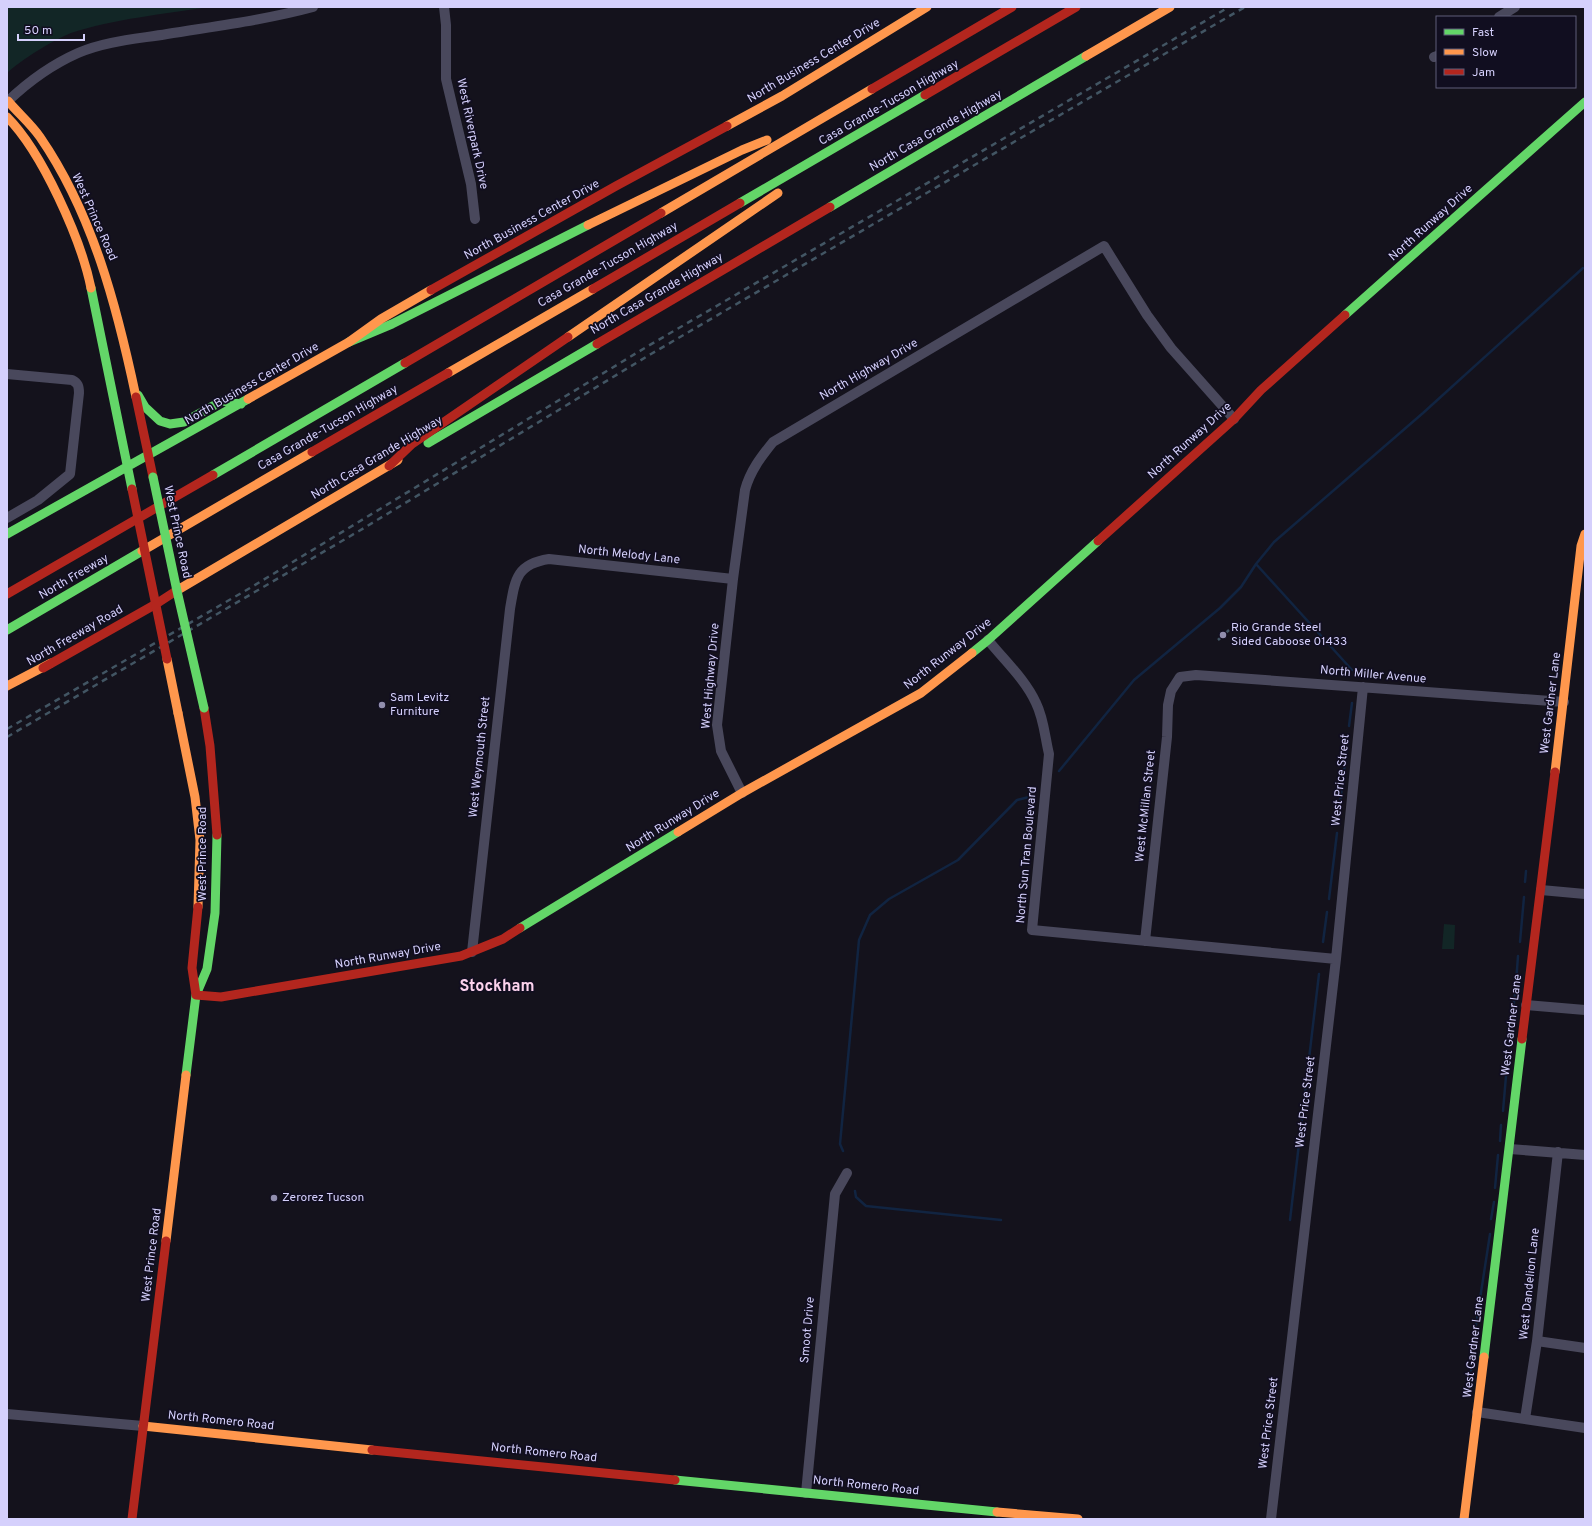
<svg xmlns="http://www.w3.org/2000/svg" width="1592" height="1526" viewBox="0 0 1592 1526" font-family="Overpass,sans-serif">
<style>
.green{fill:#122626}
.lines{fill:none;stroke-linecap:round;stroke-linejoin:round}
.stream{stroke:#112441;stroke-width:2.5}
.street{stroke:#49485c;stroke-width:10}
.fast{stroke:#63d668;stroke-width:9}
.slow{stroke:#ff974d;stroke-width:9}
.jam{stroke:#b3261e;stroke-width:9}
.rail{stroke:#425563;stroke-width:2.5;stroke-dasharray:6 5;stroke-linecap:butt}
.fast-bridge{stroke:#63d668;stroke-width:9}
.slow-bridge{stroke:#ff974d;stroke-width:9}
.jam-bridge{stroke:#b3261e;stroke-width:9}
.poi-dot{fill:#918eae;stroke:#110e20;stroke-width:1.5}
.labels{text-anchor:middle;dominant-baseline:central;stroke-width:3.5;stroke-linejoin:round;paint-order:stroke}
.street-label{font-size:12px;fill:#d5d0fc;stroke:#110e20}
.poi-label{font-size:12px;fill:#d5d0fc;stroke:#110e20;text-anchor:start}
.district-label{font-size:16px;font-weight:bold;fill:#fcd2ed;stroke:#110e20}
</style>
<rect width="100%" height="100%" fill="#14121c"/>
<path class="green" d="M7,7h202c-44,7 -96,12 -138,26 -18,7 -50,27 -64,40z
M1444,924l11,1 -1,24h-12z"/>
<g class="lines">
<path class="stream" d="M1256,564l96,106
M1349,726l3,-23
M1059,771l75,-91 86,-72 21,-21 15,-23 18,-22 149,-129 160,-145
M1338,819l10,-81
M1525,882l1,-11
M1329,899l8,-66
M1323,942l4,-30
M1520,942l4,-45
M1516,983l2,-27
M1512,1018l3,-24
M1510,1041l1,-8
M1503,1111l5,-58
M1500,1141l1,-16
M843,1151l-3,-7 19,-204 11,-25 19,-16 69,-39 59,-60 12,-3
M1495,1188l3,-33
M855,1191l1,6 10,9 135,14
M1491,1219l3,-17
M1290,1220l29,-246
M1476,1325l14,-91
M1470,1381l5,-46"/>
<path class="street" d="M444,7l2,18v54l25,105 4,35
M1499,17l16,-10
M1434,57l3,-1
M8,101c21,-20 43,-36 70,-48 28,-12 59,-14 89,-19 49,-8 98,-14 146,-27
M7,374l65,6c6,3 7,6 7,13l-9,81 -32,26 -31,18
M988,640c16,20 37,39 48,63 8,16 9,35 13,51l-17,176 304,29
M742,793l-21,-42 -4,-26 16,-146 12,-89c5,-19 16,-33 28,-48l331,-196 43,69 24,33 63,71
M1541,890l44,4
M1145,941l22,-204 1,-32 3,-14 9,-14 16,-2 368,27
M472,952l38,-343c5,-29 6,-45 39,-50l184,20
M1526,1005l59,5
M1510,1149l75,6
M1537,1341l48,7
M1477,1412l108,16
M7,1414l136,12
M1525,1419l12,-78 21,-189
M806,1493l29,-299 12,-21
M1271,1519l65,-560 27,-272"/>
<path class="fast" d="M740,203l185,-108
M830,207l256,-151
M91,288l41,201
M1345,315l240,-213
M349,342l43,-18 196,-99
M138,395l7,12 15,14 10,3 14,-2 38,-21 19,3
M428,443l169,-99
M213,475l192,-112
M7,534l241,-135
M7,630l135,-79
M972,653l16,-13 110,-99
M520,928l158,-96
M186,1075l10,-80 11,-26 8,-56 2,-78
M1484,1357l38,-318
M675,1480l322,32"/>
<path class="slow" d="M1086,56l84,-49
M7,102l1,-1c10,12 23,23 32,36 53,77 77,170 96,260
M7,117c35,35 74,122 84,171
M727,126l55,-30 145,-89
M661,213l211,-124
M588,225l154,-75 25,-10
M568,337l210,-144
M448,373l145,-84
M248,399l101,-57 32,-23 50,-29
M142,551l170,-99
M176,591l222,-131
M7,686l44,-23
M178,713l17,84 5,43 -2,67
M1555,772l26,-226 4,-12
M678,832l64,-39 179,-100 51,-40
M166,1241l20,-166
M143,1426l229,24
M997,1512l81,7
M1464,1519l20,-162"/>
<path class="jam" d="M872,89l140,-82
M925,95l151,-88
M593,289l147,-86
M431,290l185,-104 111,-60
M597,344l233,-137
M405,363l256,-150
M136,397l17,80
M312,452l136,-79
M389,466l23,-22 156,-107
M1098,541l136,-122 27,-29 84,-75
M7,594l206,-119
M43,668l113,-64 20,-13
M204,708l6,38 7,89
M196,995l-4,-27 6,-61
M196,995l25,2 240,-41 42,-17 17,-11
M1522,1039l33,-267
M372,1450l303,30
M132,1519l34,-278"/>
<path class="rail" d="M1218,640l11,-10
M7,729l243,-141 398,-242 581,-339
M7,737l352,-206 292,-177 594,-347"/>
<path class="fast-bridge" d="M153,477l24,114 27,117"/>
<path class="slow-bridge" d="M167,659l11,54"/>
<path class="jam-bridge" d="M132,489l35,170"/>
</g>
<g class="poi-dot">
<circle cx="1223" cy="635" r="4"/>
<circle cx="382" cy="705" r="4"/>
<circle cx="274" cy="1198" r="4"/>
</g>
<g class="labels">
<g class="street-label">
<text transform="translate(814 61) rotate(-31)">North Business Center Drive</text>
<text transform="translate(889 103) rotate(-30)">Casa Grande-Tucson Highway</text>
<text transform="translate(936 131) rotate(-30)">North Casa Grande Highway</text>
<text transform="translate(472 134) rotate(78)">West Riverpark Drive</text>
<text transform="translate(94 217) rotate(66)">West Prince Road</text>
<text transform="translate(532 220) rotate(-29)">North Business Center Drive</text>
<text transform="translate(1431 223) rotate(-42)">North Runway Drive</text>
<text transform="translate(608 265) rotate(-30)">Casa Grande-Tucson Highway</text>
<text transform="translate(657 294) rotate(-30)">North Casa Grande Highway</text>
<text transform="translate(869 370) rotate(-30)">North Highway Drive</text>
<text transform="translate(252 384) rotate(-30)">North Business Center Drive</text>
<text transform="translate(328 428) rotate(-30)">Casa Grande-Tucson Highway</text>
<text transform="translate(1190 441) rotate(-42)">North Runway Drive</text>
<text transform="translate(377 458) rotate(-31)">North Casa Grande Highway</text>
<text transform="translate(177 532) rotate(78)">West Prince Road</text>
<text transform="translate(629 555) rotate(6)">North Melody Lane</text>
<text transform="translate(74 577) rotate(-30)">North Freeway</text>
<text transform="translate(75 636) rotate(-30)">North Freeway Road</text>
<text transform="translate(948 654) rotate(-38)">North Runway Drive</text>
<text transform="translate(1373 675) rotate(5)">North Miller Avenue</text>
<text transform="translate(711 676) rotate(-85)">West Highway Drive</text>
<text transform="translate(1551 703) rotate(-83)">West Gardner Lane</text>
<text transform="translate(480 757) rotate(-84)">West Weymouth Street</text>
<text transform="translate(1341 780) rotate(-84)">West Price Street</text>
<text transform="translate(1146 806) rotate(-84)">West McMillan Street</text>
<text transform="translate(673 821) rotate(-32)">North Runway Drive</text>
<text transform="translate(203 854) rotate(-90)">West Prince Road</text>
<text transform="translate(1027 855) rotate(-85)">North Sun Tran Boulevard</text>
<text transform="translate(388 956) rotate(-10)">North Runway Drive</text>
<text transform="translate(1512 1025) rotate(-83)">West Gardner Lane</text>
<text transform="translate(1306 1102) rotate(-83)">West Price Street</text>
<text transform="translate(152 1255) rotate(-83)">West Prince Road</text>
<text transform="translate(1530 1284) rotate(-84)">West Dandelion Lane</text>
<text transform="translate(808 1330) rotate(-85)">Smoot Drive</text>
<text transform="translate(1474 1347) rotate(-83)">West Gardner Lane</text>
<text transform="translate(221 1421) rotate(6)">North Romero Road</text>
<text transform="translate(1269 1423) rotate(-83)">West Price Street</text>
<text transform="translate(544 1453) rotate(6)">North Romero Road</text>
<text transform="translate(866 1486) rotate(6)">North Romero Road</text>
</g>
<g class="poi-label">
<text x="1231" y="628">Rio Grande Steel<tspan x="1231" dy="14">Sided Caboose 01433</tspan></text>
<text x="390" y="698">Sam Levitz<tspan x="390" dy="14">Furniture</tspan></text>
<text x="282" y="1198">Zerorez Tucson</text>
</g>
<g class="district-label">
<text x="497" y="987">Stockham</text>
</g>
</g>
<rect width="1592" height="1526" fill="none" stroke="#d5d0fc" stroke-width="16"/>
<rect x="1436" y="16" width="140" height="72" fill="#110e20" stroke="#5f5c78"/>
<rect x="1444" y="29" width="20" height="6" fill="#63d668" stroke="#5f5c78"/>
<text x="1472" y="36" font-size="12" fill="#d5d0fc">Fast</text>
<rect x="1444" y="49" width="20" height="6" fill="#ff974d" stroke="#5f5c78"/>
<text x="1472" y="56" font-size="12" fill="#d5d0fc">Slow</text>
<rect x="1444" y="69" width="20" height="6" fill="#b3261e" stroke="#5f5c78"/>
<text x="1472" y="76" font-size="12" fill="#d5d0fc">Jam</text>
<path d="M18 34v6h66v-6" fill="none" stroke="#d5d0fc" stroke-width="2"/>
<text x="24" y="34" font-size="12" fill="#d5d0fc" stroke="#110e20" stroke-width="3" paint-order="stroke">50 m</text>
</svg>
